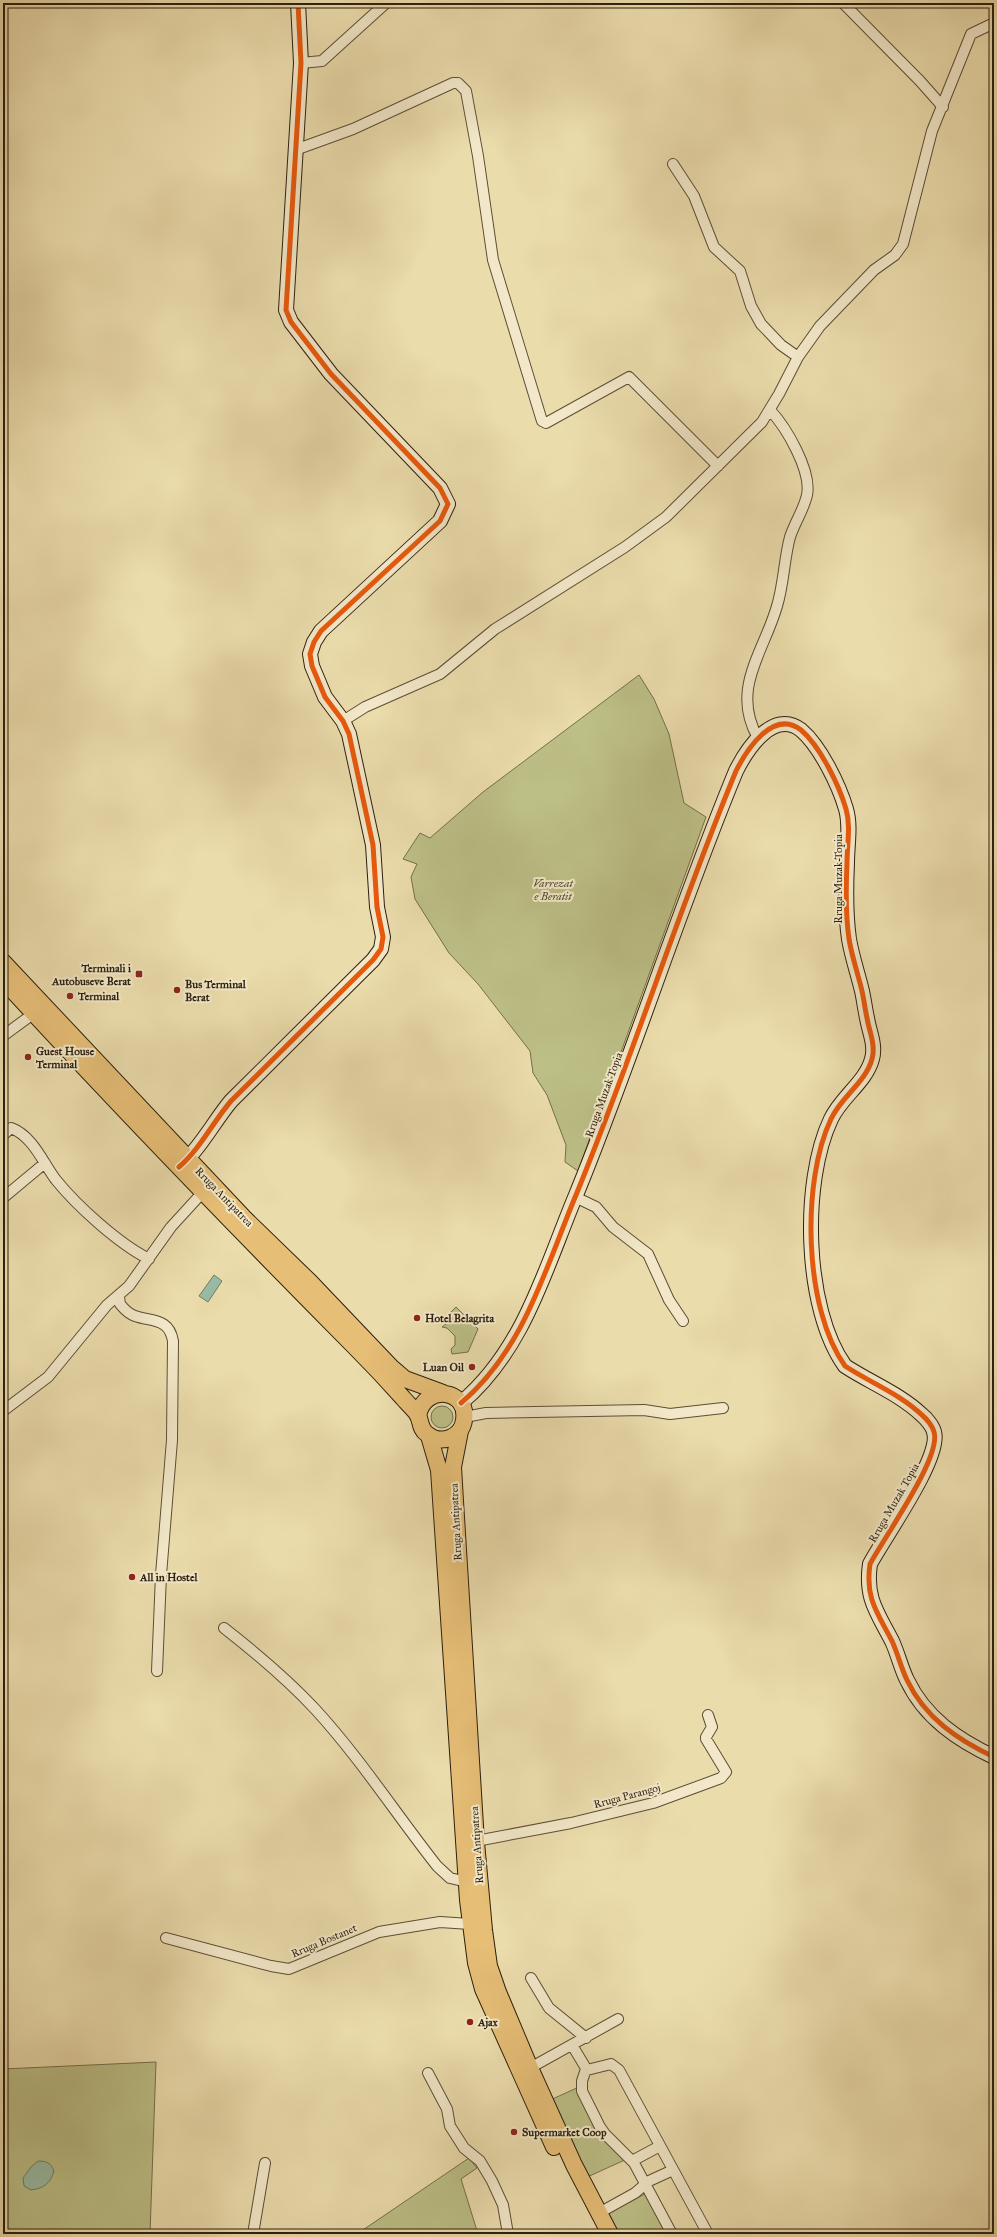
<svg xmlns="http://www.w3.org/2000/svg" width="997" height="2237" viewBox="0 0 997 2237" font-family="'IM FELL Great Primer',serif">
<style>
.green{fill:#bcbf86;stroke:#746f4a}
.water{fill:#99bca4;stroke:#6d7d68}
.lines{fill:none;stroke-linecap:round;stroke-linejoin:round}
.street-casing{stroke:#5c4e35;stroke-width:12}
.secondary-casing{stroke:#2c1f0d;stroke-width:16}
.primary-casing{stroke:#2c1f0d;stroke-width:18}
.street{stroke:#f2e8c9;stroke-width:10}
.secondary{stroke:#f2e8c9;stroke-width:14}
.primary{stroke:#e6be76;stroke-width:16}
.cycleway-casing{stroke:#f2e8c9;stroke-width:8}
.cycleway{stroke:#e8590c;stroke-width:5}
.poi-dot{fill:#8f2418;stroke:#f2e8c9;stroke-width:1.5}
.labels{text-anchor:middle;dominant-baseline:central;stroke-width:4;stroke-linejoin:round;paint-order:stroke}
.street-label{font-size:11px;fill:#2c1f0d;stroke:#f2e8c9}
.park-label{font-size:11px;font-style:italic;fill:#574f31;stroke:#f2e8c9}
.poi-label{font-size:11px;font-weight:bold;fill:#2c1f0d;stroke:#f2e8c9;text-anchor:start}
</style>
<rect width="100%" height="100%" fill="#ebdcac"/>
<filter id="stains"><feTurbulence type="fractalNoise" baseFrequency=".005" numOctaves="4"/><feColorMatrix values="0 0 0 0 .2 0 0 0 0 .09 0 0 0 0 .02 0 0 0 .5 -.17"/></filter>
<radialGradient id="worn" r=".72"><stop offset=".6" stop-color="#630" stop-opacity="0"/><stop offset="1" stop-color="#630" stop-opacity=".3"/></radialGradient>
<path class="green" d="M639,675l15,24 15,35 15,69 22,14 -128,354 -13,-9 1,-17 -19,-50 -14,-22 -3,-22 -52,-67 -29,-31 -34,-54 -4,-22 6,-13 -14,-5 17,-26 10,5 53,-46z
M456,1307l22,22 -10,23 -16,2 -1,-5 4,-4v-9l-8,-8 -5,-1 11,-8 -4,-5z
M431 1417a11 11 0 1 1 22 0a11 11 0 1 1-22 0Z
M156,2062l-6,172h-147v-165z
M579,2087l48,72 -42,19 -37,-77z
M469,2158l8,10 -16,11 17,55h-121z
M647,2193l23,41h-55l-10,-20z"/>
<path class="water" d="M214,1275l8,6 -14,21 -9,-6z
M38,2161c9,0 13,2 16,10 -4,13 -10,17 -23,19l-7,-4 -1,-8 8,-11z"/>
<g class="lines">
<defs>
<path id="street" d="M843,3l77,78 23,26
M301,63l21,-2 64,-58
M295,150l58,-21 100,-46h5l8,8 12,65 15,104 49,161 4,2 83,-46 89,89
M673,164l21,32 20,51 26,24 11,35 10,18 20,21 17,12
M343,721l22,-14 75,-33 55,-45 130,-82 41,-30 96,-95 17,-28 19,-37 22,-31 54,-56 21,-15 8,-11 29,-113 37,-92 2,-5 23,-11
M758,738c-28,-49 6,-86 19,-132 7,-23 7,-47 13,-69 5,-15 14,-28 17,-42 5,-24 -21,-68 -37,-85
M3,1036l34,-25
M3,1135l8,-7c22,8 32,35 45,52 21,26 63,64 93,79
M575,1197l21,10 17,20 35,27 21,46 14,21
M3,1198l42,-35
M119,1297l1,7c4,5 9,10 15,12 18,6 34,2 38,25l-1,99 -11,135 -4,96
M3,1411l45,-34 59,-72 22,-19 42,-59 32,-35
M465,1417l21,-4 158,-3 26,4 53,-6
M224,1628c32,25 64,52 91,81 45,49 81,105 122,157l13,12 17,4
M471,1842l100,-19 82,-20 68,-25 5,-6 -20,-33v-2l6,-10 -4,-12
M166,1938l105,28 18,3 90,-37 61,-10 30,2
M531,1978l18,30 37,30
M572,2045l15,25 24,-6 8,6 89,164
M530,2068l88,-49
M586,2069l-4,12v10l18,36 5,7 29,29 38,71
M428,2073l19,36 3,17 14,22 16,13 12,20 11,24 5,29
M632,2161l28,-15
M599,2213l36,-20 14,-12 24,-11
M253,2234l12,-71"/>
<path id="secondary" d="M180,1166c19,-16 35,-46 51,-65l142,-141 8,-11 2,-12 -6,-30 -4,-62 -24,-111 -6,-13 -18,-24 -13,-31 -2,-12 4,-12 7,-11 119,-110 8,-17 -8,-16 -109,-114 -40,-52 -5,-12 15,-247 -3,-60
M461,1403c63,-53 84,-134 115,-208 57,-139 102,-284 160,-424 10,-20 37,-63 65,-41 19,16 38,55 45,79 5,17 1,36 1,54 -1,21 -1,55 2,76 3,18 9,35 13,52 2,9 3,18 5,27 2,13 9,27 5,41 -6,23 -31,38 -41,60 -30,63 -27,190 14,247 26,17 55,28 77,49 5,4 11,12 12,17 8,25 -51,107 -64,132 -5,34 7,48 22,77 6,13 9,27 15,39 18,38 51,60 87,77"/>
<path id="primary" d="M3,962l241,256 66,64 81,85 14,12 38,14
M3,980c114,124 232,246 351,366 17,17 33,34 49,52 4,5 11,11 15,17 3,7 2,14 9,19 14,12 35,3 37,-14 5,-31 -40,-37 -46,-4
M460,1431l-7,36 2,34 21,341 8,88 5,36 9,26 32,76 44,97 36,69
M429,1436l10,34 29,430 8,63 7,26 71,158"/>
</defs>
<use href="#street" class="street-casing"/>
<use href="#secondary" class="secondary-casing"/>
<use href="#primary" class="primary-casing"/>
<use href="#street" class="street"/>
<use href="#secondary" class="secondary"/>
<use href="#primary" class="primary"/>
<defs>
<path id="cycleway" d="M179,1167c21,-18 34,-45 52,-66l142,-141 8,-11 2,-12 -6,-30 -4,-62 -24,-111 -6,-13 -18,-24 -13,-31 -2,-12 4,-12 7,-11 119,-110 8,-17 -8,-16 -109,-114 -40,-52 -5,-12 15,-247 -3,-60
M461,1403c63,-53 84,-134 115,-208 57,-139 102,-284 160,-424 10,-20 37,-63 65,-41 19,16 38,55 45,79 5,17 1,36 1,54 -1,21 -1,55 2,76 3,18 9,35 13,52 2,9 3,18 5,27 2,13 9,27 5,41 -6,23 -31,38 -41,60 -30,63 -27,190 14,247 26,17 55,28 77,49 5,4 11,12 12,17 8,25 -51,107 -64,132 -5,34 7,48 22,77 6,13 9,27 15,39 18,38 51,60 87,77"/>
</defs>
<use href="#cycleway" class="cycleway-casing"/>
<use href="#cycleway" class="cycleway"/>
</g>
<g class="poi-dot">
<rect x="135" y="970" width="8" height="8" rx="2"/>
<circle cx="177" cy="990" r="4"/>
<circle cx="70" cy="996" r="4"/>
<circle cx="28" cy="1057" r="4"/>
<circle cx="417" cy="1318" r="4"/>
<circle cx="472" cy="1367" r="4"/>
<circle cx="132" cy="1577" r="4"/>
<circle cx="470" cy="2022" r="4"/>
<circle cx="514" cy="2132" r="4"/>
</g>
<g class="labels">
<g class="street-label">
<text transform="translate(838 879) rotate(-90)">Rruga Muzak Topia</text>
<text transform="translate(604 1095) rotate(-70)">Rruga Muzak Topia</text>
<text transform="translate(224 1197) rotate(46)">Rruga Antipatrea</text>
<text transform="translate(894 1503) rotate(-60)">Rruga Muzak Topia</text>
<text transform="translate(456 1522) rotate(-93)">Rruga Antipatrea</text>
<text transform="translate(627 1796) rotate(-15)">Rruga Parangoj</text>
<text transform="translate(477 1845) rotate(-94)">Rruga Antipatrea</text>
<text transform="translate(324 1941) rotate(-23)">Rruga Bostanet</text>
</g>
<g class="park-label">
<text x="553" y="883">Varrezat<tspan x="553" dy="13">e Beratit</tspan></text>
</g>
<g class="poi-label">
<text x="131" y="968" text-anchor="end">Terminali i<tspan x="131" dy="13">Autobuseve Berat</tspan></text>
<text x="185" y="984">Bus Terminal<tspan x="185" dy="13">Berat</tspan></text>
<text x="78" y="996">Terminal</text>
<text x="36" y="1051">Guest House<tspan x="36" dy="13">Terminal</tspan></text>
<text x="425" y="1318">Hotel Belagrita</text>
<text x="464" y="1367" text-anchor="end">Luan Oil</text>
<text x="140" y="1577">All in Hostel</text>
<text x="478" y="2022">Ajax</text>
<text x="522" y="2132">Supermarket Coop</text>
</g>
</g>
<rect width="997" height="2237" fill="none" stroke="#ebdcac" stroke-width="16"/>
<rect x="4" y="4" width="989" height="2229" fill="none" stroke="#2c1f0d" stroke-width="2"/>
<rect x="8" y="8" width="981" height="2221" fill="none" stroke="#2c1f0d"/>
<rect width="100%" height="100%" filter="url(#stains)"/>
<rect width="100%" height="100%" fill="url(#worn)"/>
</svg>
